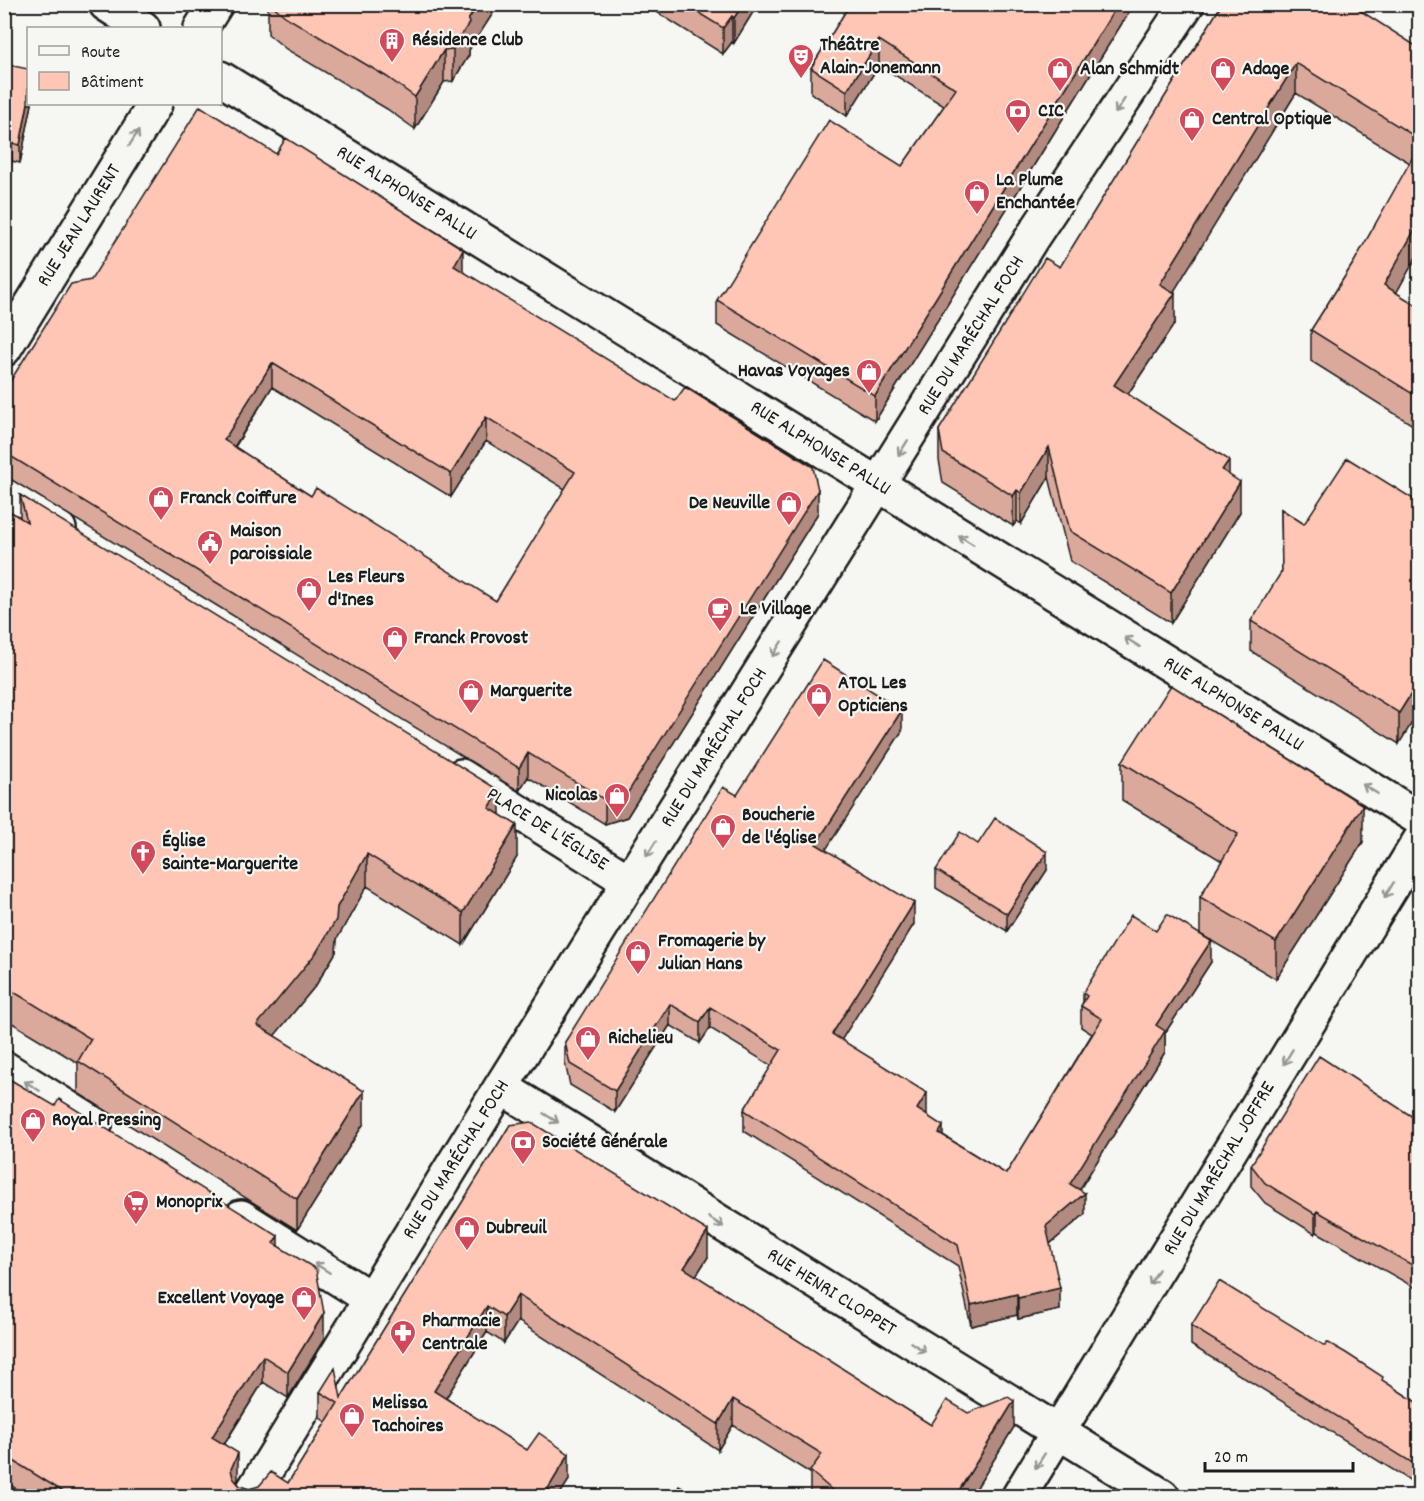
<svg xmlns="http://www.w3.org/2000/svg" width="1424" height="1501" viewBox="0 0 1424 1501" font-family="Dekko,sans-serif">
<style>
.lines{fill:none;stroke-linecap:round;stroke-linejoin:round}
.minor-casing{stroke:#1c1c1c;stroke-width:38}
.minor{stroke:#f6f6f2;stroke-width:33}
.wall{fill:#dba99c;stroke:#1c1c1c;stroke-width:1.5;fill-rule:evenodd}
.shaded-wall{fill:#b28a7f;stroke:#1c1c1c;stroke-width:1.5}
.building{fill:#ffc5b5;stroke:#1c1c1c;stroke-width:1.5;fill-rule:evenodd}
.oneway{stroke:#949492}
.labels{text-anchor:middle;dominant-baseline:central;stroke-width:4.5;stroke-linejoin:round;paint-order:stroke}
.poi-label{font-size:20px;font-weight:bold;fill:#1c1c1c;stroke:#f6f6f2;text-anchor:start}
.street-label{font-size:20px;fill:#1c1c1c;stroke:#f6f6f2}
</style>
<rect width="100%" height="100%" fill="#f6f6f2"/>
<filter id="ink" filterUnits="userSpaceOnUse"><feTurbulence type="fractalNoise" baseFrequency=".0167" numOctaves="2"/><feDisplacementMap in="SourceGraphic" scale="12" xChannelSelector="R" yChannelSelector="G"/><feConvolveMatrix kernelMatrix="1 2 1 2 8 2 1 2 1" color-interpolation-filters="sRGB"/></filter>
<g filter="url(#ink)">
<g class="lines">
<defs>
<path id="minor" d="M106,4l37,24
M201,28l15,-24
M220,78l1200,741
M4,349l151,-245
M4,495l55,34
M461,776l169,106
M4,1068l91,57
M501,1087l661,409
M241,1217l130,82
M250,1496l251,-409 532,-851 154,-232
M1019,1496l401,-656"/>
</defs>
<use href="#minor" class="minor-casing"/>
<use href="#minor" class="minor"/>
</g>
<path class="wall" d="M268,4h231l-30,46v5l-16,26 -9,1 -29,47 -28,-20 -101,-60 -18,-15z
M644,4h114l-24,39 -2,-1 -9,12z
M850,4h284l-259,417 -158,-96v-25l185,-134 42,-60 -65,-41 -32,51 -36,-23v-25z
M1222,4l197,44v204l-23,41 23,14v122l-108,-68v-31l43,-68 56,-99 -114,-70 -123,199 2,31 -47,71 101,81 11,37 -69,111 -101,-62 -21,-84 -28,47 -4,-3 -4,5 -70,-43 -4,-23v-30l121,-163z
M4,64l24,40h4l-12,59 -8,-2 -7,30h-1z
M463,272l355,241 -191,304 -22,7 -77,-47 -9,14 -512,-314 -3,-12v-74zM272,387l179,110 35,-56 79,48 -69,112 -185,-105 -76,-49z
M20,495l480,319 17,43 -54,88 -96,-59 -30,53 -1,13 -20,33 -42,51 90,87 -67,107 -219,-137v-30l-74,-45v-510l16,9z
M1418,502l-19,242 -148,-93v-30l31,-49 -1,-63 23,15z
M902,731l-77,119 89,74 -73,116 86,74 -1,1 17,20 63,39 86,-140 -11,-7v-21l2,-4v-9l73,-62 55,31 -46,71v19l-86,138 6,24 -35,30 10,66 -42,9 -1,-4 -46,11 -13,-60 -214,-135v-21l28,-44 -62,-38 -10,15 -30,-18 -55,87 -45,-27 -5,-22v-21l172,-247z
M1122,762l241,80 -87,137 -76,-45v-37l22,-36 -100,-61z
M936,870h111l-40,61 -71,-43z
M4,1076l274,170 46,93 -36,59 -25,-16 -39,63 14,34 -1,3 3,4 9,3 39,-6 38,-61 -6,-4v-26l21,6 169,-273 198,132 -12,19 235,149 37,-12 46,14 -43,70h-161v-24l-77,-48 -15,25 -200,-129 -14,22 -17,-11 -41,66 123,82 -11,17h-529l-25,-16z
M1419,1121v169l-102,-58 -2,2 -50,-31 -14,-17v-21z
M1191,1326l192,55 36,23v82l-228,-141z"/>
<path class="shaded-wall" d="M478,4h21l-30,46v5l-16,26v-32l15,-29z
M743,4h15l-24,39v-25z
M1118,4h16l-259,417v-25z
M732,16v26l-9,12v-26z
M879,40v25l-32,51v-25z
M444,50v32l-29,47v-32z
M1296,63v30l-136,221v-30z
M28,104h4l-12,59v-18z
M12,143v18l-7,30v-17z
M1419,222v30l-35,63v-30z
M463,249v24l-9,-7z
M1175,293v30l-61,92v-30z
M272,363v24l-48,76v-23z
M486,417v24l-35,56v-23z
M1049,447v30l-28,47v-31z
M1229,460v31l-7,-21z
M1240,482v30l-69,111v-30z
M818,490v23l-191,304 -22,7v-24z
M1017,490v31l-4,5v-30z
M1419,681v30l-20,33v-31z
M902,710v21l-86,134v-21z
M528,753v24l-9,14v-23z
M500,791v32l-11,-15z
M1363,805v37l-87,137v-37z
M517,825v32l-54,88v-32z
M1047,852v18l-40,61v-17z
M367,854v32l-30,53 -1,13 -20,33 -59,72v-32l80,-118z
M914,903v21l-82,131v-21z
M1211,941v21l-46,71v19l-95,153v-21l86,-159z
M670,1004v21l-55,87v-21z
M710,1007v21l-10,15v-21z
M364,1091v32l-67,107v-31z
M927,1093v21l-10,16v-21z
M943,1126v21l-4,-14z
M1085,1193v21l-39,33v-21z
M1317,1211v21l-2,2v-20z
M708,1231v26l-24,37v-26z
M278,1236v26l-5,-19z
M1060,1288v22l-42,9v-21z
M1017,1294v21l-46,11v-21z
M518,1295v26l-14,22v-26z
M487,1306v26l-53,85v-26z
M324,1313v26l-36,59v-26z
M263,1356v26l-51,81v-26z
M733,1399v26l-15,25v-26z
M1014,1401v26l-43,70h-16z
M238,1453v26l-7,16v-26z
M569,1454v26l-11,17h-15z"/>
<path class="building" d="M271,4h207l-10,16 1,3 -16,26 -9,1 -29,47 -28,-20 -101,-60z
M684,4h59l-9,14 -2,-2 -9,12z
M850,4h268l-243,392 -158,-96 112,-180 73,46 54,-77 -77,-49 -32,51 -36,-23z
M1222,4h128l69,44v91l-123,-76 -136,221 15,9 -61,92 115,75 -7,10 18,12 -69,111 -101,-62 -21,-84 -28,46 -4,-3 -4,6 -70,-43 -4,-23 106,-172 15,9z
M4,64l24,5v34l-8,42 -8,-2 -7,31 -1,-1z
M200,106l76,48 10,-16 177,111 -9,17 221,135 10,-14 128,80 5,23 -191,304 -22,6 -77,-47 -9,15 -512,-314 -3,-12v-51l67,-107 20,-4zM272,363l179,111 35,-57 89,55 -79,129 -180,-113 -5,8 -87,-56z
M1419,146v76l-35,63 35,22v91l-108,-68 43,-68z
M1347,458l71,44 1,-2v181l-20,32 -148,-92 31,-50 -1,-62 23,15z
M20,495l480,296 -11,17 28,17 -54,88 -96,-59 -30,53 -1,13 -20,33 -59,72 107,66 -67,108 -219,-138 13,-22 -87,-53v-478l23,14z
M823,660l79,50 -86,134 98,59 -82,131 95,59 -10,16 26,17 -4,7 67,41 96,-155 -21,-13 6,-10 -4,-3 48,-78 25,16 11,-17 44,27 -55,84 9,6 -95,153 15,9 -39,33 14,62 -42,10 -1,-4 -46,11 -13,-60 -214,-135 37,-60 -71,-43 -10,15 -30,-18 -55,87 -45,-27 -5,-22 158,-255 14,8z
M1171,685l192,120 -87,137 -76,-45 38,-63 -116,-72z
M995,818l52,34 -40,62 -71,-44 24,-38 18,12z
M1319,1056l100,65v148l-102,-58 -2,3 -50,-31 -14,-18z
M4,1076l51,30 4,-7 219,137 -5,7 43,26 8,44 -36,59 -25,-16 -51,81 26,16 -7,16 2,9 7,8 9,3 10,-3 12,-14 17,11 50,-80 -18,-11 15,-24 6,30 169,-273 21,-3 177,109 -24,37 247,157 16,-25 21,13 40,-16 6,4 -59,96h-115l-30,-26 12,-17 -89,-55 -15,25 -200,-129 -14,22 -17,-11 -53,85 93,59 12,-17 30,21 -26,43h-474l1,-1 -66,-41z
M1219,1281l106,65 2,-4 19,11 37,24 -1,3 37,24v63l-228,-141z
M679,1486l17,11h-24z"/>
<defs><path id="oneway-shaft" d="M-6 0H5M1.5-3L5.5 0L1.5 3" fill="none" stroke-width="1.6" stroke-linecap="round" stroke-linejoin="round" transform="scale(1.5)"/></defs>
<g class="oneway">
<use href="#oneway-shaft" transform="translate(1120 106) rotate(123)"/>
<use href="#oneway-shaft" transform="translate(134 138) rotate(-58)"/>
<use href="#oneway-shaft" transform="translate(903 448) rotate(122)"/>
<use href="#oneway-shaft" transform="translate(966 540) rotate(-148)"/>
<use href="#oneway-shaft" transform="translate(1132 642) rotate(-148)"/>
<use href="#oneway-shaft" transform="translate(777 649) rotate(122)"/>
<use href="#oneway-shaft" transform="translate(1370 789) rotate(-148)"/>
<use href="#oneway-shaft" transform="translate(651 849) rotate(122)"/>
<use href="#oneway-shaft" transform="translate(1389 890) rotate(121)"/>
<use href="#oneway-shaft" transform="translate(1288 1057) rotate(121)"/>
<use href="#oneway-shaft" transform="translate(32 1086) rotate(-148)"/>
<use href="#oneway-shaft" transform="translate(551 1118) rotate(32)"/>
<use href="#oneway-shaft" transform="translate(716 1222) rotate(32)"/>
<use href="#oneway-shaft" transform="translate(322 1268) rotate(-148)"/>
<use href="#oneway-shaft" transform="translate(1154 1277) rotate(121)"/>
<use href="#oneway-shaft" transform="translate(918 1347) rotate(32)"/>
<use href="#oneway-shaft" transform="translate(1040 1461) rotate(123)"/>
</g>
</g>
<defs>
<symbol id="building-pin" viewBox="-11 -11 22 30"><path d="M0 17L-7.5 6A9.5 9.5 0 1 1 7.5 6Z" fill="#d1495b" stroke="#f6f6f2"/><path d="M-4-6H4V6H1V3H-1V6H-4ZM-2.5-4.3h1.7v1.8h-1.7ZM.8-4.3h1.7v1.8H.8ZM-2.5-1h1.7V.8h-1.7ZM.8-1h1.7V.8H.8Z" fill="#fff"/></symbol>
<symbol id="theatre-pin" viewBox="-11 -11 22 30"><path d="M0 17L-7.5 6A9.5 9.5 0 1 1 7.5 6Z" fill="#d1495b" stroke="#f6f6f2"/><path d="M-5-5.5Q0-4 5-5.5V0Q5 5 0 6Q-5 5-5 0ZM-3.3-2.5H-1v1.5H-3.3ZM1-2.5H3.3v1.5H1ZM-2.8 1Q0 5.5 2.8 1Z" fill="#fff"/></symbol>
<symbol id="shop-pin" viewBox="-11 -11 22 30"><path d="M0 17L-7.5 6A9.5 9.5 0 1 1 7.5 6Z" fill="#d1495b" stroke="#f6f6f2"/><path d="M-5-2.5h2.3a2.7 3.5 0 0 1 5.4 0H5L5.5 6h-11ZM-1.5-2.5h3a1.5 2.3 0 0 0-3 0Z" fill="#fff"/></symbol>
<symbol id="bank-pin" viewBox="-11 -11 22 30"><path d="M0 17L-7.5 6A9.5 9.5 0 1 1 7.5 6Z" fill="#d1495b" stroke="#f6f6f2"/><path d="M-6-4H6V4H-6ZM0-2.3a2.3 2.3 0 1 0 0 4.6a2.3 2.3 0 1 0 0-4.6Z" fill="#fff"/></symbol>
<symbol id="civic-pin" viewBox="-11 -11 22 30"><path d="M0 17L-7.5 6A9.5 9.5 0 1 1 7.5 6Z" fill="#d1495b" stroke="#f6f6f2"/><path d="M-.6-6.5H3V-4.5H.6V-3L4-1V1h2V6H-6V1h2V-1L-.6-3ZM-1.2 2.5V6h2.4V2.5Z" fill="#fff"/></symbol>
<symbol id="cafe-pin" viewBox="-11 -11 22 30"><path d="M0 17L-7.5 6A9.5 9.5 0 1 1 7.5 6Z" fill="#d1495b" stroke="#f6f6f2"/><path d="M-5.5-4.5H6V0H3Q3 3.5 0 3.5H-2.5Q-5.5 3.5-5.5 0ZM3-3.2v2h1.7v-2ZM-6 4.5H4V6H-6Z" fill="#fff"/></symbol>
<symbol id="church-pin" viewBox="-11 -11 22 30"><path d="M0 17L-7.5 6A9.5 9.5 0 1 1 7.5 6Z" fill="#d1495b" stroke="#f6f6f2"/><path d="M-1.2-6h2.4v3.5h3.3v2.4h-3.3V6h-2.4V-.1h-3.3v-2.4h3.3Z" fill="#fff"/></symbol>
<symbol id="supermarket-pin" viewBox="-11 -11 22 30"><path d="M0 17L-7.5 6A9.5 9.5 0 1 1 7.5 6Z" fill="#d1495b" stroke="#f6f6f2"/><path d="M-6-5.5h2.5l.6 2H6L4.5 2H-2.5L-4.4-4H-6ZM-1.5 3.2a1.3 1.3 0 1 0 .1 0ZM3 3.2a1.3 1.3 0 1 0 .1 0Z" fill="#fff"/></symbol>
<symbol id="pharmacy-pin" viewBox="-11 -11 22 30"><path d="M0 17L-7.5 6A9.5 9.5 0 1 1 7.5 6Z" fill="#d1495b" stroke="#f6f6f2"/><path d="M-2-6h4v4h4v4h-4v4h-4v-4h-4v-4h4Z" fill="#fff"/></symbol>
</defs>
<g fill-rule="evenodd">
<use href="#building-pin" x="377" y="26" width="30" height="40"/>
<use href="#theatre-pin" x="786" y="42" width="30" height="40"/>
<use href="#shop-pin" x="1045" y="55" width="30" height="40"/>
<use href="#shop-pin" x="1208" y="55" width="30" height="40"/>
<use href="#bank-pin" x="1003" y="97" width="30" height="40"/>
<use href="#shop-pin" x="1177" y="105" width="30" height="40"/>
<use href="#shop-pin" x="962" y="178" width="30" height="40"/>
<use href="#shop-pin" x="854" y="357" width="30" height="40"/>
<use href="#shop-pin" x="146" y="484" width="30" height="40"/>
<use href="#shop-pin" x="774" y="489" width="30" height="40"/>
<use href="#civic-pin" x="195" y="528" width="30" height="40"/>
<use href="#shop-pin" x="294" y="575" width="30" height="40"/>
<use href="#cafe-pin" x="705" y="595" width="30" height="40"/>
<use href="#shop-pin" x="380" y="624" width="30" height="40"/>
<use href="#shop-pin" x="456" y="677" width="30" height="40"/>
<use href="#shop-pin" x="804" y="681" width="30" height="40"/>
<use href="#shop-pin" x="602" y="781" width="30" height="40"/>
<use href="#shop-pin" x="708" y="812" width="30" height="40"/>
<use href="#church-pin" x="128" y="838" width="30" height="40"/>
<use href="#shop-pin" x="623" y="938" width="30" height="40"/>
<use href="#shop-pin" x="573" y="1024" width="30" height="40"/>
<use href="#shop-pin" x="18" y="1106" width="30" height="40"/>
<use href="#bank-pin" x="508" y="1128" width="30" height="40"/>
<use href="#supermarket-pin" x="121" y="1188" width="30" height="40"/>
<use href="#shop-pin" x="452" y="1214" width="30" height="40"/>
<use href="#shop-pin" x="289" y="1284" width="30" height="40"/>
<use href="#pharmacy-pin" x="388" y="1318" width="30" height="40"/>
<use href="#shop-pin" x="337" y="1401" width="30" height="40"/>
</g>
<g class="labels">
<g class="poi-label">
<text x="412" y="41">Résidence Club</text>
<text x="820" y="46">Théâtre<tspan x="820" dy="23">Alain-Jonemann</tspan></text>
<text x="1080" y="70">Alan Schmidt</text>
<text x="1242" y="70">Adage</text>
<text x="1038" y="112">CIC</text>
<text x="1212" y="120">Central Optique</text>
<text x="996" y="181">La Plume<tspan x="996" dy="23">Enchantée</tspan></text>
<text x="850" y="372" text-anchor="end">Havas Voyages</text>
<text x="180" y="499">Franck Coiffure</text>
<text x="770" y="504" text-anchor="end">De Neuville</text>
<text x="230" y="532">Maison<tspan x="230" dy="23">paroissiale</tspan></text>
<text x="328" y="578">Les Fleurs<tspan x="328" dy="23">d'Ines</tspan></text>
<text x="740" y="610">Le Village</text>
<text x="414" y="639">Franck Provost</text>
<text x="838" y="684">ATOL Les<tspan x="838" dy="23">Opticiens</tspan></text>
<text x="490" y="692">Marguerite</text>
<text x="598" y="796" text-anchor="end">Nicolas</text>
<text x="742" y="816">Boucherie<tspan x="742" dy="23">de l'église</tspan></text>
<text x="162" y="842">Église<tspan x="162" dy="23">Sainte-Marguerite</tspan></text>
<text x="658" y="942">Fromagerie by<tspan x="658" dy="23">Julian Hans</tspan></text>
<text x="608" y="1039">Richelieu</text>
<text x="52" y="1121">Royal Pressing</text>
<text x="542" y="1143">Société Générale</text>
<text x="156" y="1203">Monoprix</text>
<text x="486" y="1229">Dubreuil</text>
<text x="284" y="1299" text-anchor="end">Excellent Voyage</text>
<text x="422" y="1322">Pharmacie<tspan x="422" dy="23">Centrale</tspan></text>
<text x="372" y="1404">Melissa<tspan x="372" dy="23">Tachoires</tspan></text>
</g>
<g class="street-label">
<text transform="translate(406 194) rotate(32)">RUE ALPHONSE PALLU</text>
<text transform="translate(80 226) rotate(-58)">RUE JEAN LAURENT</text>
<text transform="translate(972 336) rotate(-58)">RUE DU MARÉCHAL FOCH</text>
<text transform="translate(820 449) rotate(32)">RUE ALPHONSE PALLU</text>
<text transform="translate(1233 705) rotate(32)">RUE ALPHONSE PALLU</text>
<text transform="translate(715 748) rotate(-58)">RUE DU MARÉCHAL FOCH</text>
<text transform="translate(547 830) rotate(32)">PLACE DE L'ÉGLISE</text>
<text transform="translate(457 1160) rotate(-58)">RUE DU MARÉCHAL FOCH</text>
<text transform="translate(1220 1169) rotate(-59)">RUE DU MARÉCHAL JOFFRE</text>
<text transform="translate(831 1293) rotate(32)">RUE HENRI CLOPPET</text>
</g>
</g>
<rect width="1424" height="1501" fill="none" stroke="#f6f6f2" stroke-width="24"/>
<rect x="12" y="12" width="1400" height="1477" fill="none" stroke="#1c1c1c" stroke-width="2" filter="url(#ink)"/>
<rect x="27" y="27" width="195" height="78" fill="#f6f6f2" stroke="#9f9f9c" stroke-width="1.5"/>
<rect x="39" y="46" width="30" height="9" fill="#f6f6f2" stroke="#9f9f9c" stroke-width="1.5"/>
<text x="81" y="57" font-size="18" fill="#1c1c1c">Route</text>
<rect x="39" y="72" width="30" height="18" fill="#ffc5b5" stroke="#9f9f9c" stroke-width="1.5"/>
<text x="81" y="87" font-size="18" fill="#1c1c1c">Bâtiment</text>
<path d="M1205 1462v9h148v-9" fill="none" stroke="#1c1c1c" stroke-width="3"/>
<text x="1214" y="1462" font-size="18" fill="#1c1c1c" stroke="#f6f6f2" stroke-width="4.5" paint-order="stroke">20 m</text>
</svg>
